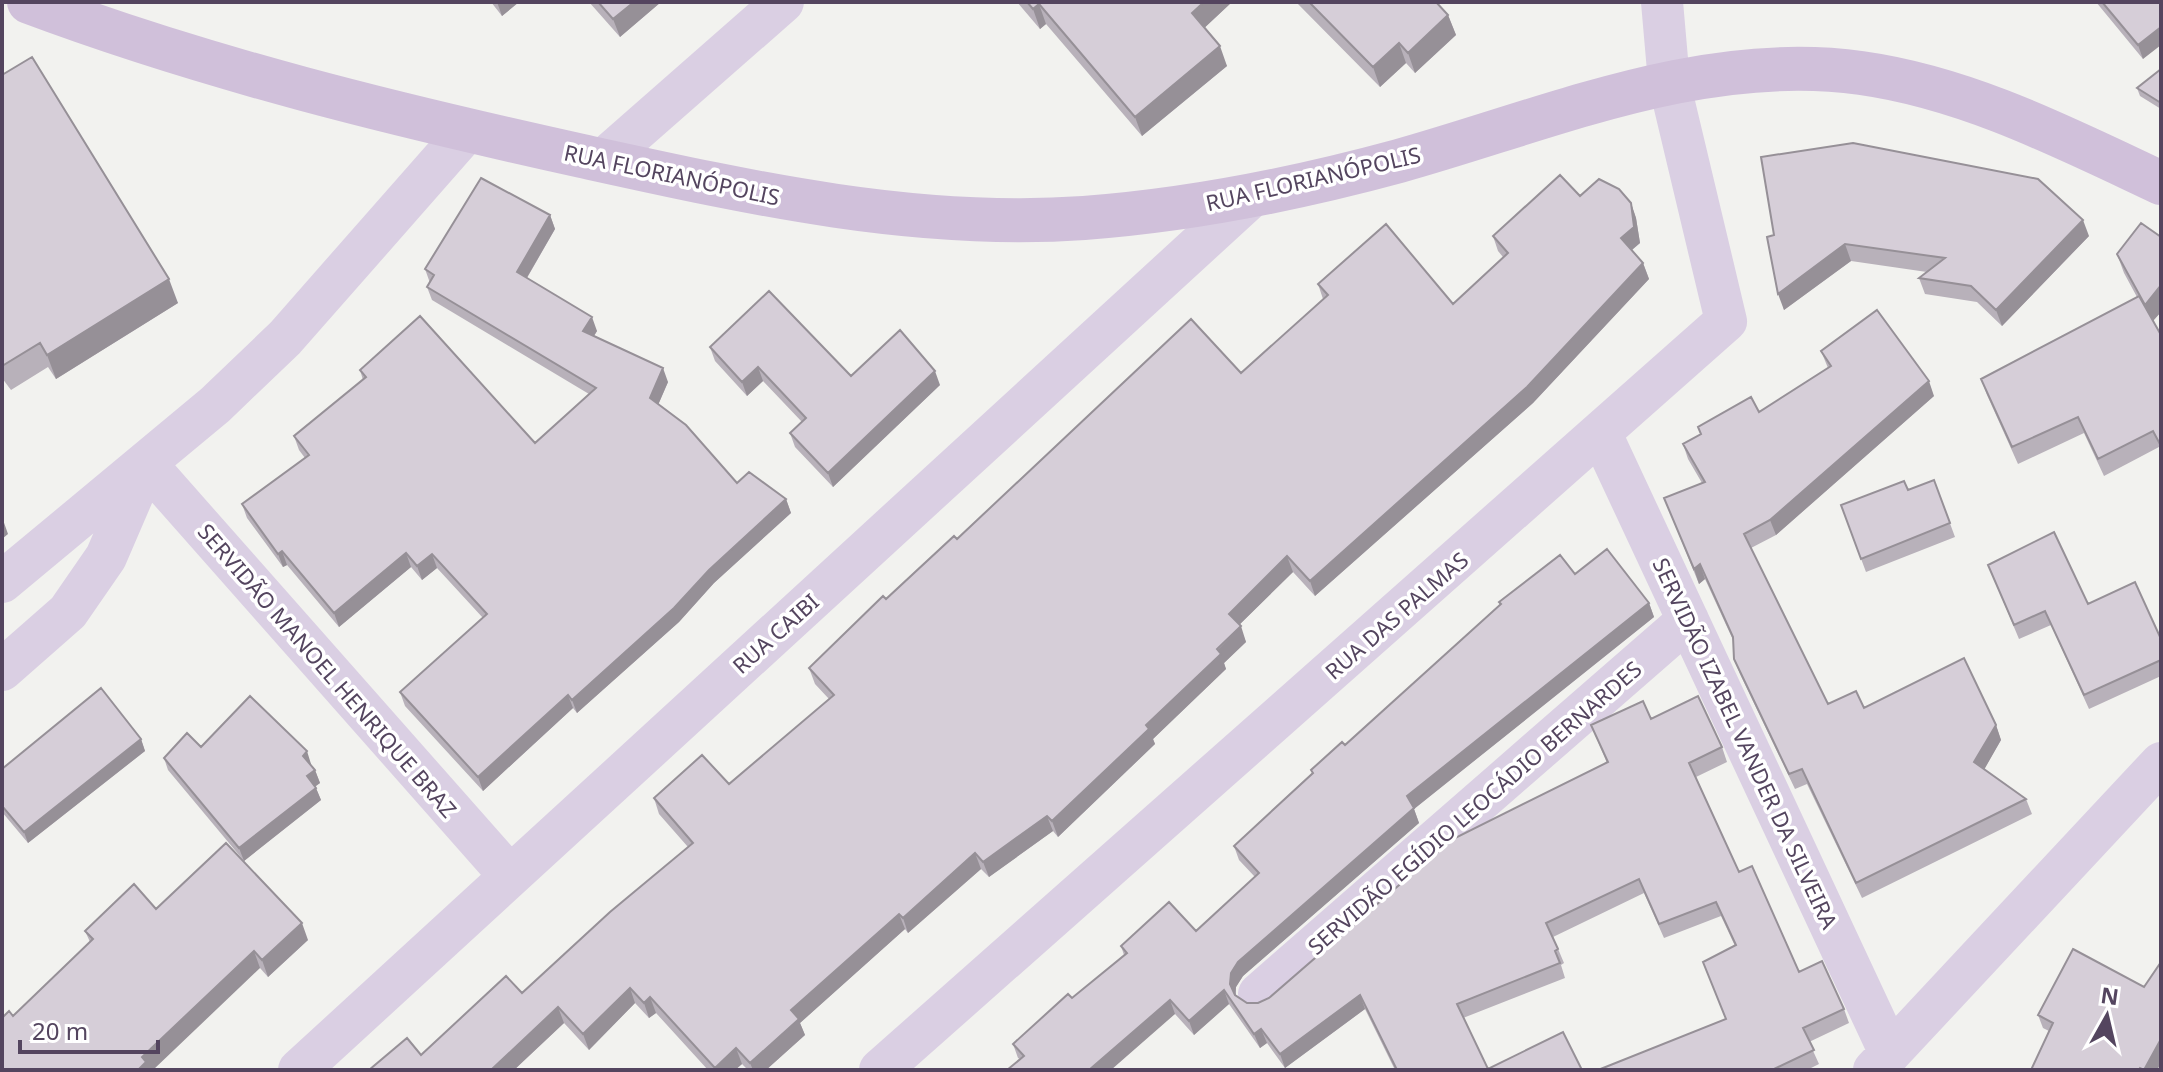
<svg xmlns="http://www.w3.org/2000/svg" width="2163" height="1072" viewBox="0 0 2163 1072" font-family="'Noto Sans',sans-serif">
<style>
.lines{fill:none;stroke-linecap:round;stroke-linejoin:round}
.street{stroke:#dacfe3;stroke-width:42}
.secondary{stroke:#d0c0da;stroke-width:44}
.wall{fill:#b8b1ba}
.shaded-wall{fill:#969097}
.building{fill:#d6ced8;stroke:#969097;stroke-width:2}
.labels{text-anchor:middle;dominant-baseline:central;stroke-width:7;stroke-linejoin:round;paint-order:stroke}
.street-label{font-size:22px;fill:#54455f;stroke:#fff}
</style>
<rect width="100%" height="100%" fill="#f2f2ef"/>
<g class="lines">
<path class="street" d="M603,160l180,-158
M1601,434l289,619
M2,582l213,-177 70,-67 182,-207
M2,670l66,-58 38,-55 40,-93 364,412
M1259,994l429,-374
M299,1070l952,-873
M880,1070l846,-749 -57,-239 -7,-80
M1874,1070l287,-307"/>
<path class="secondary" d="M29,2c179,67 367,113 553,154 164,36 333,74 502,62 107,-8 212,-29 315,-57 150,-42 303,-110 462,-88 107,15 204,65 300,110"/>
</g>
<path class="wall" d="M491,2h28l-17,14z
M589,2h72l-41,35z
M1017,2h215l-28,26 23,38 -85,70 -96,-112 -6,5z
M1296,2h140l12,13 8,20 -41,38 -9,-10 -26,24z
M2096,2h65l-18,57z
M2161,69v40l-21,-13 -3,-8z
M2,75l176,228 -122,76 -8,-12 -37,23 -9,-12z
M1580,196l51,7 5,15 4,25 -8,7 11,13 6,16 -116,124 -218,193 -22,-24 -54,53 7,17 -22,21 2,6 -73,70 2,5 -97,93 -5,-6 -64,46 -8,-8 -73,64 -3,-4 -105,94 5,12 -39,35h-18l-6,-6 -7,6h-27l-52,-57 -7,5 -14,-15 -46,47 -25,-27 -50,47h-145l52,-15 101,-62 166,-146 -29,-33 -5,-16 75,-14 100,-85 -14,-15 -6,-16 77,-69 71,-60 284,-166 82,-74 -5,-15 135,20 50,-47 -5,-6 -5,-15z
M550,215l5,14 -28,49 70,53 -3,5 74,46 -10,23 79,78 49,16 5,14 -77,70 -35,39 -102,91 -4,-5 -90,83 -78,-85 -5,-14 83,-74 -46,-50 -15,12 -11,-13 -72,60 -52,-62 -4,2 -36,-49 -5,-14 63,-46 -6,-8 -5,-14 69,-56 -3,-10 175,73 54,-49 -157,-94 -5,-13 3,-4 -5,-14z
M2089,236l-87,90 -25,-24 -52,-8 -6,-16 8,-6 -76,-11 -67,49 -17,-73z
M2161,237v75l-8,9 8,14v117l-2,-5 -55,29 -20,-43 -66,31 -31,-69 -6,-16 156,-82 -13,-24 -7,-19z
M710,347l141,29 89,9 -107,102 -38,-40 -5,-14 12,-11 -39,-41 -16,15 -32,-35z
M1821,351l113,45 -158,139 -25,13 77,156 168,21 5,15 -17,29 42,30 6,15 -170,84 -55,-114 -12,5 -55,-115 -6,-15 -1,-19 -28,-61 -6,5 -35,-86 38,-15 -14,-24 -5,-15 76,-32 69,-44z
M1934,480l21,57 -89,35 -25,-67 67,-15z
M1988,565l100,39 73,35v37l-72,33 -38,-84 -32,14z
M1575,574l74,29 5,14 -240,192 5,14 -176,153 -7,11v8l11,8h11l11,-5 338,-235 -16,-38 60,-6 71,28 5,15 -31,15 43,95 60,100 45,37 5,14 -40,19 10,22 -12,6h-209l128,-51 -23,-57 32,-16 -14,-30 -57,22 -20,-45 -91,44 11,26 -3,2 4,13 -102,40 25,51 94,1h-187l-30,-61 -80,59 -18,-25 -7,5 -31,-44 -35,31 -19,-21 -155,45 -2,-1 -5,-14 59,-46 52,-43 -3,-9 75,-15 59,-54 -16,-17 -5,-14 78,-73 -1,-3 34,-25 155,-140 -1,-3z
M141,739l4,12 -117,92 -26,-31v-43z
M201,747l110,17v1l4,5 5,13 -5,3 6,14 -77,61 -76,-91 -4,-12z
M156,909l152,31 -40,37 -8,-9 -247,48 77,-74 -5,-11z
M2161,962v101l-4,7h-126l18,-39 -6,-3 -5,-13 106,-28z"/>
<path class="shaded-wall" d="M497,2h22l-17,14z
M634,2h27l-41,35 -7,-18z
M1204,2h28l-33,31 -7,-20z
M1039,4l7,20 -6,5 -7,-20z
M1448,15l8,20 -41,38 -7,-20z
M2161,27v18l-18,14 -5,-14z
M1399,43l7,20 -26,24 -7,-20z
M1220,46l7,20 -85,70 -7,-19z
M1631,203l5,15 4,25 -13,11 -6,-16z
M550,215l5,14 -33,57 -5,-14z
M2083,220l6,16 -87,90 -6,-16z
M1845,244l6,17 -67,49 -6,-16z
M1643,263l6,16 -116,124 -218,193 -5,-15z
M169,279l9,24 -122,76 -9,-24z
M2161,285v27l-10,11 -6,-18z
M592,317l5,14 -9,14 -5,-14z
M758,367l5,14 -16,15 -5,-14z
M663,368l5,14 -13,30 -5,-14z
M935,371l5,14 -107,102 -5,-14z
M1929,381l5,15 -158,139 -6,-15z
M786,499l5,14 -77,70 -35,39 -102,91 -5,-13 137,-130z
M2,517l6,17 -6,5z
M282,551l5,14 -4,2 -5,-13z
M406,553l5,14 -72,60 -5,-14z
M432,554l5,14 -15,12 -5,-14z
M1287,556l6,16 -58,57 -6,-15z
M1700,564l5,15 -6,5 -5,-15z
M1649,603l5,14 -240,192 5,14 -176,153 -7,11 -1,11 -5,-14 1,-11 7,-11 169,-166z
M1241,626l5,16 -22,21 2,6 -73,70 2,5 -97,93 -6,-16z
M568,695l5,13 -90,83 -5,-14z
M1996,725l5,15 -21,37 -6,-15z
M141,739l4,12 -117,92 -4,-11z
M307,751l4,13 -4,4 -4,-12z
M315,770l5,13 -8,6 -5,-13z
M316,788l5,12 -77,61 -5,-13z
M1047,816l6,15 -64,46 -6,-15z
M975,853l6,16 -73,64 -5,-15z
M899,914l6,15 -105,94 5,12 -39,35h-13l-3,-7 41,-53z
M302,923l6,17 -40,37 -6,-17z
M254,951l6,17 -107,102h-15l4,-13z
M630,988l5,15 -46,47 -6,-16z
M1224,990l5,14 -35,31 -5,-14z
M1360,995l5,14 -80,59 -5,-14z
M650,997l6,16 -7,5 -5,-15z
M1170,1000l5,14 -64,56h-22z
M558,1007l6,16 -50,47h-23z
M1261,1029l6,14 -7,5 -6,-14z
M2161,1039v24l-4,7h-13z
M736,1048l6,16 -7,6h-19l-1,-2z"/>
<path class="building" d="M598,2h36l-21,17z
M1027,2h177l-12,11 28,33 -85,71 -96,-113 -6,5z
M1309,2h127l12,13 -40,38 -9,-10 -26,24z
M2102,2h59v25l-23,18z
M32,57l137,222 -122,76 -7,-12 -38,23v-291z
M2161,69v34l-24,-15z
M1853,143l185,36 45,41 -87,90 -25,-24 -52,-8 26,-20 -100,-14 -67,50 -11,-57 7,-2 -13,-78z
M1560,175l20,21 19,-17 20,10 12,14 3,24 -13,11 22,25 -116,124 -217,194 -23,-25 -58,58 12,12 -24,23 4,5 -75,71 3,4 -97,92 -5,-5 -64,46 -8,-9 -72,65 -4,-4 -108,96 8,9 -49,44 -14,-15 -21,20 -65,-71 -6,6 -14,-15 -47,46 -25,-27 -67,63h-122l38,-32 14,17 85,-79 16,17 88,-81 83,-69 -39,-45 48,-43 27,29 105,-89 -25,-27 74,-72 3,3 68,-63 3,3 234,-220 50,54 87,-78 -10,-11 68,-60 67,80 55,-51 -15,-17z
M481,178l69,37 -33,57 75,45 -9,14 80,37 -13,30 36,27 51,58 12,-11 37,27 -77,71 -35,38 -102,92 -4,-5 -90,82 -78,-85 87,-78 -55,-60 -15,12 -11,-13 -72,60 -52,-62 -4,3 -36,-50 67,-49 -15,-19 72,-59 -6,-7 60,-54 115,127 61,-55 -169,-101 7,-12 -9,-6z
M2141,223l20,14v48l-16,20 -28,-51z
M769,291l82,85 49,-46 35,41 -107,102 -38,-40 16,-15 -48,-51 -16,15 -32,-35z
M2139,296l22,39v111l-8,-15 -55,28 -20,-42 -66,30 -31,-68z
M1877,310l52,71 -159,139 -26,14 84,170 28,-13 8,17 100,-50 32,67 -22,37 52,37 -170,84 -54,-114 -13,5 -55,-115 -1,-22 -33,-73 -6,5 -30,-71 41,-16 -22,-38 18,-10 -3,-7 53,-30 8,15 72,-46 -10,-15z
M1934,480l16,43 -89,36 -20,-54 63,-24 4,9z
M2054,532l34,72 47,-22 26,57v21l-77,35 -39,-84 -31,14 -26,-60z
M1607,549l42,54 -242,193 7,12 -176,154 -7,11 -1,11 5,11 12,8h11l11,-5 182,-158 157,-78 -17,-37 52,-24 8,18 47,-23 24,51 -33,16 50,109 13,-6 47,106 23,-11 22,48 -41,19 11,22 -42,20h-174l128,-51 -23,-57 33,-17 -20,-43 -57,22 -20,-45 -93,44 12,26 -3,2 5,12 -103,41 31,65 75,-37 19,38h-185l-37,-75 -80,59 -19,-25 -7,5 -30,-44 -35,31 -19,-21 -81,70h-82l17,-14 -11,-12 55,-50 4,4 55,-45 -6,-7 48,-44 27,29 63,-58 -25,-27 79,-73 -2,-3 31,-28 3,3 156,-141 -2,-2 61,-47 15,19z
M101,688l40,51 -117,93 -22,-26v-37z
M250,696l57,55 -4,5 12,14 -8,6 9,12 -77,60 -75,-90 23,-25 14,14z
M226,843l76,80 -40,37 -8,-9 -112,106 4,5 -8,8h-136v-52l7,-7 4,5 80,-77 -8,-8 49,-47 22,25z
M2073,949l71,38 17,-25v77l-17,31 -4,-2 -1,2h-108l22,-47 -15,-8z"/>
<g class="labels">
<g class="street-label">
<text transform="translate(672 174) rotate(12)">RUA FLORIANÓPOLIS</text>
<text transform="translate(1313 178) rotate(-13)">RUA FLORIANÓPOLIS</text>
<text transform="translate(1396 615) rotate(-41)">RUA DAS PALMAS</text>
<text transform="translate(775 633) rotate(-42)">RUA CAIBI</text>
<text transform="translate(328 670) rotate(49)">SERVIDÃO MANOEL HENRIQUE BRAZ</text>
<text transform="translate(1746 743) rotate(65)">SERVIDÃO IZABEL VANDER DA SILVEIRA</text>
<text transform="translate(1474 807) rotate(-41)">SERVIDÃO EGÍDIO LEOCÁDIO BERNARDES</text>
</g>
</g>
<rect width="2163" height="1072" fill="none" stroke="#54455f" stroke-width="8"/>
<g transform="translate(2107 1016) rotate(8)" stroke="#ffffff" stroke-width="6" paint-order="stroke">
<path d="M0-6L14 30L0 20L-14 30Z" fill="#54455f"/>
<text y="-12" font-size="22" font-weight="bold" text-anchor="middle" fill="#54455f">N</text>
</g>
<path d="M20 1040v12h138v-12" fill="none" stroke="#54455f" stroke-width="4"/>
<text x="32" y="1040" font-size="24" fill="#54455f" stroke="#ffffff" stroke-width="6" paint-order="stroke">20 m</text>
</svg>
